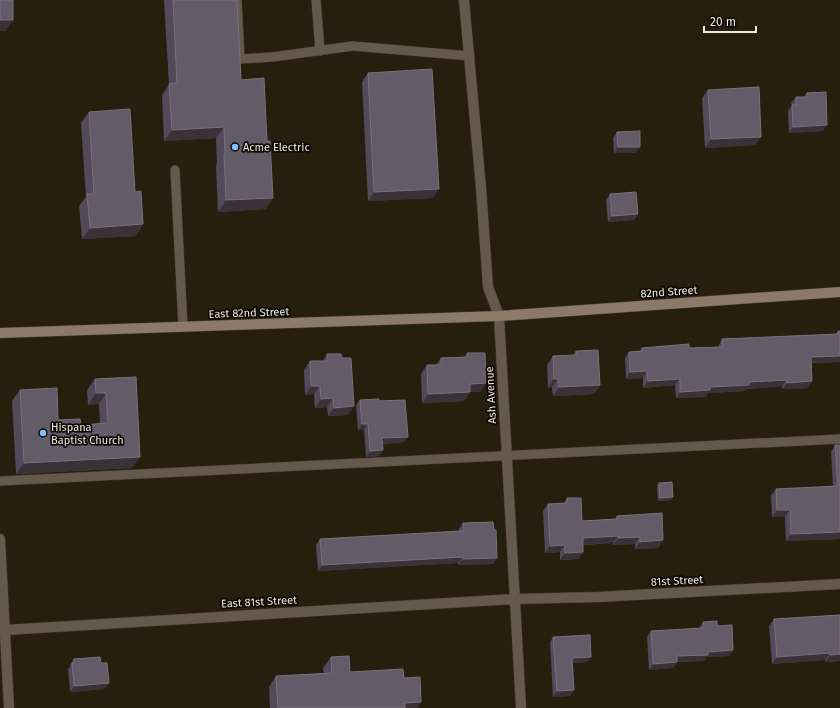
<svg xmlns="http://www.w3.org/2000/svg" width="840" height="708" viewBox="0 0 840 708" font-family="'Fira Sans',sans-serif">
<style>
.lines{fill:none;stroke-linecap:round;stroke-linejoin:round}
.lane-casing{stroke:#433b2b;stroke-width:10}
.street-casing{stroke:#433b2b;stroke-width:11}
.secondary-casing{stroke:#433b2b;stroke-width:11}
.lane{stroke:#65594e;stroke-width:9}
.street{stroke:#65594e;stroke-width:10}
.secondary{stroke:#8c7967;stroke-width:10}
.wall{fill:#514a5a}
.shaded-wall{fill:#393236}
.building{fill:#625b68;stroke:#78717a}
.poi-dot{fill:#80bdfa;stroke:#0d0904;stroke-width:1.5}
.labels{text-anchor:middle;dominant-baseline:central;stroke-width:3.5;stroke-linejoin:round;paint-order:stroke}
.poi-label{font-size:11px;fill:#eee8dd;stroke:#0d0904;text-anchor:start}
.street-label{font-size:11px;fill:#eee8dd;stroke:#0d0904}
</style>
<rect width="100%" height="100%" fill="#271f0e"/>
<g class="lines">
<defs>
<path id="lane" d="M237,0l3,59 32,-2 81,-11 117,10
M316,0l4,51
M175,170l8,157
M0,481l840,-42"/>
<path id="street" d="M464,0l17,188 7,99 11,29 22,392
M0,539l9,169
M5,630l510,-31 83,-2 242,-13"/>
<path id="secondary" d="M0,333l499,-17 341,-24"/>
</defs>
<use href="#lane" class="lane-casing"/>
<use href="#street" class="street-casing"/>
<use href="#secondary" class="secondary-casing"/>
<use href="#lane" class="lane"/>
<use href="#street" class="street"/>
<use href="#secondary" class="secondary"/>
</g>
<path class="wall" d="M164,0h73l4,80 26,61 6,57 -8,11 -47,3 -2,-46 1,-3 -1,-25 -52,3 -2,-46 7,-10z
M368,73l65,125 -65,3 -6,-119z
M708,90l53,47 -6,8 -50,3 -3,-50z
M807,93l16,38 -34,2 -1,-22 4,-6 -1,-2 5,-6h8z
M89,112l46,80 8,32 -7,12 -54,3 -3,-33 7,-9 -5,-74z
M617,132l19,21h-22l-1,-15z
M610,194l28,20 -4,6 -26,2 -2,-22z
M838,331h2v31l-29,1 1,18 -4,7 -26,1v-3l-36,3 -1,2 -37,2 -2,4 -30,1 -1,-13 -32,3v-10l-17,1 -1,-21 4,-6 11,-1 2,-3h47l29,-1 4,-8 114,-5z
M576,351l24,34 -6,9 -41,2 -1,-9 -4,1 -1,-23 6,-9 20,-1z
M467,353l19,30 -6,9h-10l-6,9 -42,2 -1,-29 6,-9h9l5,-7 23,-1z
M327,354l21,61 -20,1 -1,-9 -12,1 -1,-14 -9,1 -1,-25 6,-9h13z
M136,377l-4,91 -116,6 -4,-73 8,-11 38,30 23,5 19,-1 -1,-20 -11,1 -1,-15 8,-11z
M360,400l19,1 25,41 -21,2v6l-4,6 -13,1 -2,-28 -6,1 -2,-25z
M835,445h5v94l-54,2 -1,-24h-13l-1,-22 5,-6 57,-2 -2,-35z
M659,483l12,17 -13,1 -1,-15z
M567,498l15,23 33,-2 2,-3 46,24 -5,8 -23,1v-5l-22,1v-2l-30,2v7l-5,7 -18,1v-8l-15,1 -2,-42 5,-7 16,-1z
M463,523l30,41 -35,1v-2l-140,8 -2,-26 4,-6 139,-8v-2z
M840,615v46l-15,1v-2l-53,4 -3,-38 5,-7z
M703,622l14,4 12,30 -23,1 -2,4 -27,1 -4,6 -24,2 -2,-33 4,-6 48,-3z
M553,637l34,25 -15,1 2,27 -4,6 -17,1 -3,-55z
M331,657l19,15 54,6 17,24 -4,6h-147l-1,-21 7,-11 48,-2 -1,-6z
M74,659l27,4 8,20 -5,6 -34,3 -2,-23 2,-2v-2z"/>
<path class="shaded-wall" d="M0,20h13l-7,11h-6z
M827,125l-4,6 -34,2 4,-6z
M224,127l-8,11 -52,3 8,-11z
M761,137l-6,8 -50,3 6,-9z
M618,147h22l-4,6h-22z
M439,189l-6,9 -65,3 6,-9z
M273,198l-8,11 -47,3 8,-12z
M638,214l-4,6 -26,2 4,-6z
M143,224l-7,12 -54,3 8,-11z
M840,356v6l-34,1 5,-6z
M647,371l-4,7 -17,1 4,-7z
M554,379h4l-6,8 -4,1z
M680,379l-5,6 -32,3 5,-7z
M787,380l-5,6 -36,3 -1,2 -37,2 -2,4 -30,1 4,-6 30,-5 39,-5z
M812,381l-4,7 -26,1 5,-6z
M486,383l-6,9h-16l6,-8z
M600,385l-6,9 -41,2 6,-9z
M311,386h9l-6,8 -9,1z
M470,392l-6,9 -42,2 6,-9z
M96,393h10l-7,11 -11,1z
M333,398l-6,9 -12,1 6,-9z
M354,406l-6,9 -20,1 6,-8z
M362,424h6l-4,5 -6,1z
M408,437l-4,5 -26,2 4,-6z
M383,450l-4,6 -13,1 4,-6z
M140,457l-8,11 -116,6 8,-11z
M673,497l-2,3 -13,1 2,-3z
M777,510h13l-5,7h-13z
M840,532v7l-54,2 5,-7z
M618,536l-5,7 -35,2 5,-7z
M640,537l-5,7 -22,1 5,-7z
M663,540l-5,8 -23,1 5,-7z
M565,545l-5,7 -15,1 5,-7z
M583,552l-5,7 -18,1 5,-7z
M463,557l-5,6 -140,8 4,-6z
M497,558l-4,6 -35,1 5,-6z
M733,650l-4,6 -23,1 -2,4 -31,1 4,-6 31,-4z
M830,653l-5,7 -53,4 5,-7z
M840,654v7l-15,1 5,-7z
M591,657l-4,5 -19,1 4,-5z
M677,662l-4,6 -24,2 4,-6z
M109,683l-5,6 -34,3 4,-6z
M574,690l-4,6 -17,1 4,-6z
M421,702l-4,6h-15l3,-5z"/>
<path class="building" d="M0,0h13v20h-13z
M173,0h64l4,80 23,-2 3,63h3l3,57 -47,2 -2,-46h1l-1,-27 -52,3 -3,-46 8,-1z
M432,69l7,120 -65,3 -6,-119z
M759,87l2,50 -50,2 -3,-49z
M826,92l1,33 -34,2 -1,-22h4v-8h10l1,-4z
M130,109l5,83 6,-1 2,33 -53,4 -3,-34h7l-5,-82z
M640,131v16h-22l-1,-15z
M636,192l2,22 -26,2 -2,-22z
M838,331h2v25l-29,1 1,24 -25,2v-3l-38,2v3l-39,2v3l-30,2v-13l-32,2 -1,-10 -17,1 -1,-20 13,-1v-3l47,-4v4l33,-1v-8l116,-5z
M598,350l2,35 -41,2 -1,-8h-4l-1,-23 23,-1v-4z
M467,353h18l1,30 -16,1v8l-42,2 -1,-29h14v-7l27,-1z
M327,354h14l1,4h9l3,48 -20,2 -1,-10 -12,1 -1,-13h-9l-1,-25h18z
M136,377l4,80 -116,6 -4,-73 37,-2 1,32 22,-1 1,6 27,-2 -2,-30h-10l-1,-14z
M379,399v2l26,-1 3,37 -26,1 1,12 -13,1 -2,-27h-6l-2,-24z
M835,445h5v87l-49,2 -1,-24h-13l-1,-21 62,-3z
M672,482l1,15 -13,1 -1,-15z
M567,498h14l1,23 35,-2v-3l45,-3 1,27 -23,2v-5l-22,1v-2l-35,2v14l-18,1v-8l-15,1 -2,-42 19,-1z
M493,522l1,8h2l1,28 -34,1v-2l-141,8 -2,-26 141,-8h3l-1,-8z
M840,615v39l-10,1v-2l-53,4 -3,-38z
M717,621v5l15,-1 1,25 -25,2v3l-31,1v6l-24,2 -2,-33 53,-3 -1,-6z
M590,635l1,22 -19,1 2,32 -17,1 -4,-54z
M349,656l1,16 53,-3 1,9 16,-1 1,25 -16,1v5h-127l-2,-32 56,-3 -1,-16z
M100,657l1,6h6l2,20 -35,3 -2,-23h2v-4z"/>
<g class="poi-dot">
<circle cx="235" cy="147" r="4"/>
<circle cx="43" cy="433" r="4"/>
</g>
<g class="labels">
<g class="poi-label">
<text x="243" y="147">Acme Electric</text>
<text x="51" y="427">Hispana<tspan x="51" dy="13">Baptist Church</tspan></text>
</g>
<g class="street-label">
<text transform="translate(669 292) rotate(-4)">82nd Street</text>
<text transform="translate(249 313) rotate(-2)">East 82nd Street</text>
<text transform="translate(491 395) rotate(-93)">Ash Avenue</text>
<text transform="translate(677 581) rotate(-3)">81st Street</text>
<text transform="translate(259 602) rotate(-3)">East 81st Street</text>
</g>
</g>
<path d="M704 26v6h52v-6" fill="none" stroke="#eee8dd" stroke-width="2"/>
<text x="710" y="26" font-size="12" fill="#eee8dd" stroke="#0d0904" stroke-width="3" paint-order="stroke">20 m</text>
</svg>
